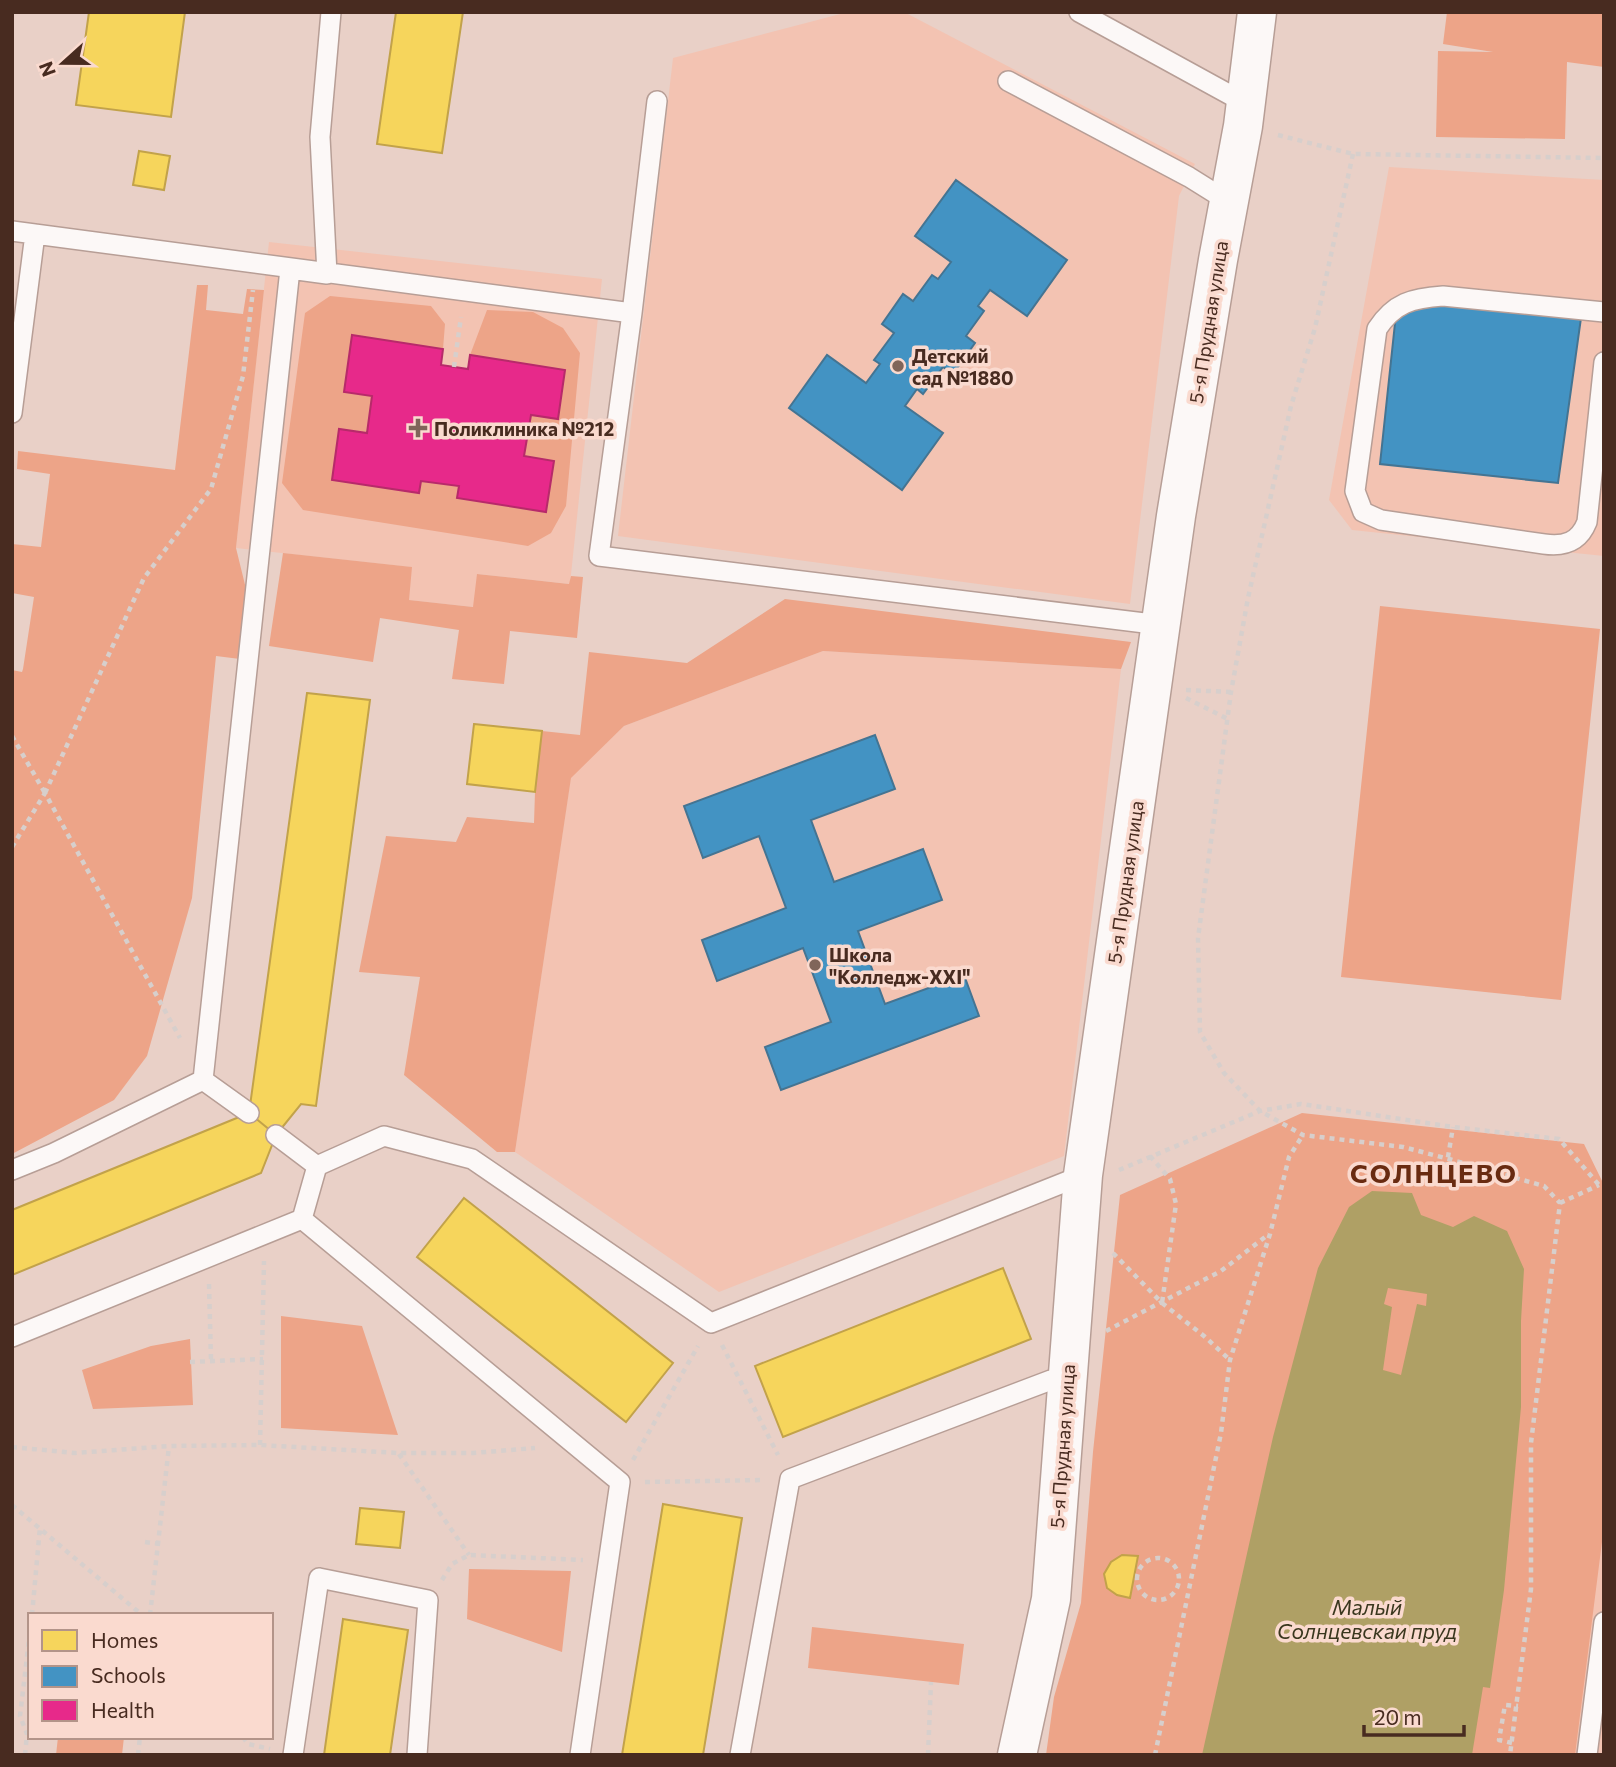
<svg xmlns="http://www.w3.org/2000/svg" width="1616" height="1767" viewBox="0 0 1616 1767" font-family="Commissioner,sans-serif">
<style>
.built{fill:#f3c3b2}
.green{fill:#eda488}
.water{fill:#afa065;fill-rule:evenodd}
.homes{fill:#f6d55c;stroke:#c2a24a;stroke-width:2}
.schools{fill:#4393c3;stroke:#447492;stroke-width:2}
.health{fill:#e7298a;stroke:#b72a6a;stroke-width:2}
.lines{fill:none;stroke-linecap:round;stroke-linejoin:round}
.service-casing{stroke:#b79e96;stroke-width:22}
.minor-casing{stroke:#b79e96;stroke-width:41}
.path{stroke:#d7cfcc;stroke-width:4.5;stroke-dasharray:5 5;stroke-linecap:butt}
.service{stroke:#fcf8f7;stroke-width:19}
.minor{stroke:#fcf8f7;stroke-width:38}
.poi-dot{fill:#80655a;stroke:#fadacf;stroke-width:2.5}
.labels{text-anchor:middle;dominant-baseline:central;stroke-width:7;stroke-linejoin:round;paint-order:stroke}
.street-label{font-size:19px;fill:#482b20;stroke:#fadacf}
.poi-label{font-size:19px;font-weight:bold;fill:#482b20;stroke:#fadacf;text-anchor:start}
.water-label{font-size:21px;font-style:italic;fill:#3a371e;stroke:#fadacf}
.district-label{font-size:26px;font-weight:bold;letter-spacing:2px;fill:#692b11;stroke:#fadacf}
</style>
<rect width="100%" height="100%" fill="#e9d0c7"/>
<path class="built" d="M848,12h56l291,152 -16,32 -49,408 -512,-68 55,-478z
M1389,167l215,13v376l-252,-26 -23,-30z
M269,242l333,37 -32,305 -92,-10 -4,33 -66,-7 3,-33 -175,-19z
M823,651l298,18 -57,487 -345,136 -204,-140 56,-375 53,-51z
M1604,1484v271h-34z"/>
<path class="green" d="M1447,12h157v55l-37,-5 -2,77 -129,-2 2,-86 55,1 -50,-8z
M197,285h11l-2,25 37,4 4,-25 17,1 -28,258 12,49 -8,62 -24,-3 -24,242 -45,158 -33,44 -102,54v-484l10,2 1,-3 11,-72 -22,-4v-49l29,3 9,-73 -33,-5 1,-18 157,19z
M330,296l101,10 14,18 -2,25 -91,-13 -8,55 28,5 -5,37 -28,-3 -7,50 87,13 2,-12 38,5 -1,12 88,14 -22,-56 7,-41 27,4 7,-49 -95,-15 17,-45 46,2 30,16 17,25 -14,153 -15,27 -23,13 -225,-36 -21,-27 23,-170z
M283,553l129,14 -3,33 64,7 4,-33 92,10 2,-8 12,1 -6,61 -67,-7 -6,53 -52,-5 7,-49 -79,-12 -7,44 -104,-16z
M785,599l346,43 -10,27 -298,-18 -199,75 -53,52 -56,374h-18l-93,-77 16,-98 -61,-5 27,-136 70,6 11,-25 67,6 1,-31 7,-61 38,4 9,-83 98,11z
M1380,606l220,23 -39,371 -220,-23z
M1302,1113l282,31 20,41v341l-29,229h-529l8,-58 27,-94 12,-151 27,-257z
M281,1316l81,10 36,109 -117,-7z
M190,1339l3,66 -100,4 -11,-39 69,-24z
M469,1569l102,2 -9,81 -95,-33z
M812,1627l152,17 -5,41 -151,-17z
M58,1737h66l-2,18h-66z"/>
<path class="water" d="M1372,1191l40,2 9,22 32,12 21,-11 33,15 17,38 -3,52v86l-17,183 -14,98 -7,-1 -11,68h-270l71,-318 45,-169 31,-61zM1388,1288l39,6 -1,12 -9,-2 -16,71 -18,-5 9,-63 -8,-3z"/>
<path class="homes" d="M89,12h96l-14,105 -95,-12z
M396,12h67l-21,141 -65,-9z
M139,151l31,5 -6,34 -31,-5z
M307,693l63,7 -54,406 -15,-2 -25,31 -27,-22z
M474,724l68,7 -7,61 -68,-8z
M249,1113l27,22 -15,38 -249,102v-65z
M464,1198l209,165 -47,59 -209,-165z
M1003,1268l28,71 -248,98 -28,-71z
M663,1504l79,14 -39,237h-81z
M360,1508l44,4 -4,36 -44,-4z
M1122,1555l16,1 -8,42 -13,-3 -10,-7 -3,-14 7,-12z
M343,1619l65,11 -18,125h-66z"/>
<path class="schools" d="M956,180l111,80 -40,56 -37,-26 -12,16 6,5 -18,25 9,7 -22,31 -10,-7 -20,27 -6,-5 -12,17 38,27 -41,57 -113,-82 38,-53 39,28 14,-19 -6,-4 20,-27 -12,-9 21,-30 10,7 19,-26 6,4 13,-17 -36,-26z
M1427,302l154,16 -23,165 -178,-19 16,-150z
M875,735l20,54 -84,31 23,62 89,-33 19,51 -84,31 27,73 79,-29 15,41 -198,74 -16,-43 66,-25 -28,-74 -86,33 -15,-41 84,-32 -27,-72 -56,22 -19,-52z"/>
<path class="health" d="M352,335l91,14 -2,16 27,4 2,-14 95,15 -7,49 -27,-4 -7,41 30,5 -8,51 -89,-14 2,-12 -38,-5 -2,12 -87,-13 7,-51 28,4 5,-37 -28,-4z"/>
<g class="lines">
<defs>
<path id="service" d="M1079,12l166,91
M1008,81l181,96 24,15 16,6
M657,101l-25,212 -33,243 562,69
M12,231l620,82
M1604,312l-161,-16c-31,2 -49,7 -66,33l-22,162 8,21 18,8 163,24c21,3 35,-2 43,-22l17,-160
M12,413l23,-179
M203,1080l46,33
M276,1135l41,31 67,-30 88,23 239,164 372,-148
M12,1170l42,-17 149,-73 87,-811 37,5 -7,-137 11,-125
M302,1219l318,263 -40,273
M12,1337l290,-118 15,-53
M293,1755l26,-177 109,22 -11,155
M740,1755l50,-276 261,-99 16,6
M1587,1755l17,-133"/>
<path id="minor" d="M1017,1755l34,-156 32,-424 93,-659 42,-256 25,-134 14,-114"/>
</defs>
<use href="#service" class="service-casing"/>
<use href="#minor" class="minor-casing"/>
<path class="path" d="M1278,135l75,19 251,4
M1353,154l-38,174 -24,78 -43,192 -17,94 -33,246 2,94 24,41 36,38 43,24 100,12 46,12 95,27 16,17 -29,240v146l-21,166
M454,367l7,-50
M1186,690l45,2
M1186,698l42,21
M12,736l33,57
M45,793l99,-215 67,-89 32,-113 10,-86
M12,847l33,-54 135,245
M1150,1156l20,23 6,25 -14,99
M1119,1170l141,-59 41,-7 152,23 106,12 40,46 5,1
M1443,1187l10,-60
M1560,1203l39,-18
M1113,1253l49,50 42,33 26,24
M209,1284l2,77
M1106,1331l115,-60 48,-37
M722,1345l56,110
M190,1362l73,-3
M260,1445l4,-184
M12,1447l63,6 94,-7 91,-1 138,8h75l62,-5
M399,1454l70,101
M633,1460l65,-114
M645,1482l118,-2
M12,1505l130,110
M145,1542l15,2
M1137 1579a21 21 0 1 1 42 0a21 21 0 1 1-42 0Z
M442,1580l10,-16 17,-9 114,5
M32,1615l8,-88
M150,1615l19,-169
M243,1737l5,7 22,5
M1512,1743l-13,-3 6,-35 13,1
M25,1755l2,-21 -7,-18 10,-85
M138,1755l2,-18
M928,1755l3,-73
M1155,1755l66,-322 9,-73 40,-126 19,-77 14,-22"/>
<use href="#service" class="service"/>
<use href="#minor" class="minor"/>
</g>
<g class="poi-dot">
<circle cx="898" cy="366" r="7"/>
<path d="M414.5 417.5h7v7h7v7h-7v7h-7v-7h-7v-7h7z"/>
<circle cx="815" cy="965" r="7"/>
</g>
<g class="labels">
<g class="street-label">
<text transform="translate(1208 322) rotate(-81)">5-я Прудная улица</text>
<text transform="translate(1125 882) rotate(-82)">5-я Прудная улица</text>
<text transform="translate(1062 1446) rotate(-86)">5-я Прудная улица</text>
</g>
<g class="poi-label">
<text x="912" y="355">Детский<tspan x="912" dy="22">сад №1880</tspan></text>
<text x="434" y="428">Поликлиника №212</text>
<text x="829" y="954">Школа<tspan x="829" dy="22">"Колледж-XXI"</tspan></text>
</g>
<g class="water-label">
<text x="1367" y="1606">Малый<tspan x="1367" dy="24">Солнцевскаи пруд</tspan></text>
</g>
<g class="district-label">
<text x="1434" y="1172">СОЛНЦЕВО</text>
</g>
</g>
<rect width="1616" height="1767" fill="none" stroke="#482b20" stroke-width="28"/>
<rect x="28" y="1613" width="245" height="126" fill="#fadacf" stroke="#b39489" stroke-width="2"/>
<rect x="42" y="1630" width="35" height="21" fill="#f6d55c" stroke="#b39489" stroke-width="2"/>
<text x="91" y="1648" font-size="21" fill="#482b20">Homes</text>
<rect x="42" y="1666" width="35" height="21" fill="#4393c3" stroke="#b39489" stroke-width="2"/>
<text x="91" y="1683" font-size="21" fill="#482b20">Schools</text>
<rect x="42" y="1700" width="35" height="21" fill="#e7298a" stroke="#b39489" stroke-width="2"/>
<text x="91" y="1718" font-size="21" fill="#482b20">Health</text>
<g transform="translate(63 63) rotate(249)" stroke="#fadacf" stroke-width="5" paint-order="stroke">
<path d="M0-5L12 26L0 18L-12 26Z" fill="#482b20"/>
<text y="-10" font-size="19" font-weight="bold" text-anchor="middle" fill="#482b20">N</text>
</g>
<path d="M1364 1725v10h100v-10" fill="none" stroke="#482b20" stroke-width="3.5"/>
<text x="1374" y="1725" font-size="21" fill="#482b20" stroke="#fadacf" stroke-width="5" paint-order="stroke">20 m</text>
</svg>
